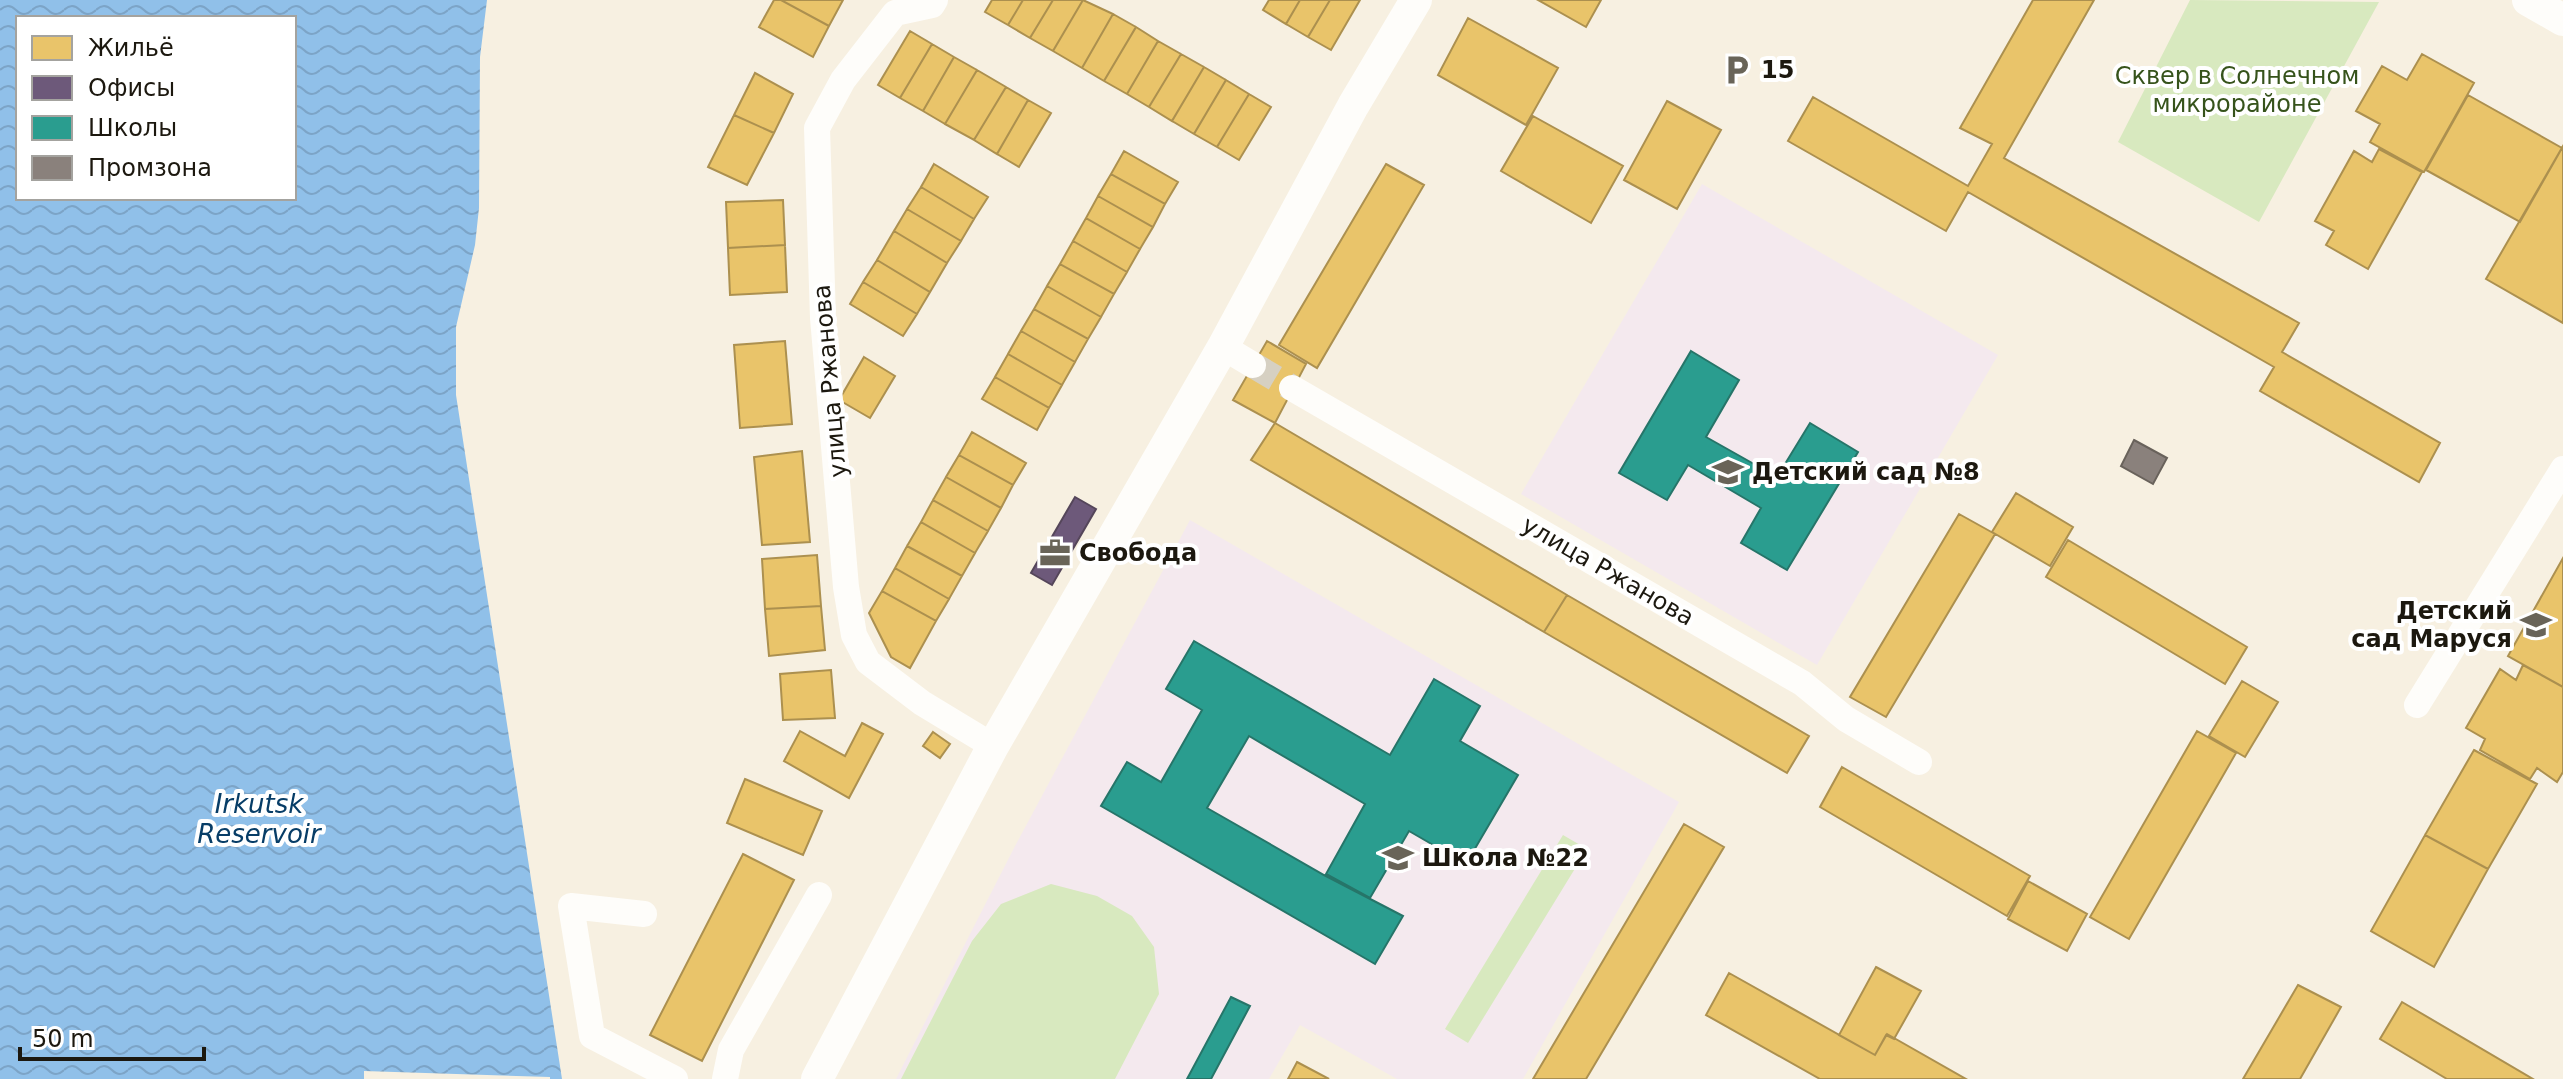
<svg xmlns="http://www.w3.org/2000/svg" width="2563" height="1079" viewBox="0 0 2563 1079" font-family="'DejaVu Sans',sans-serif">
<style>
.education{fill:#f4e9ee}
.park{fill:#d8e9bf}
.water{fill:url(#water-waves);fill-rule:evenodd}
.pier{fill:#f7f0e1}
.homes{fill:#e9c46a;stroke:#ac904f;stroke-width:2}
.offices{fill:#6d597a;stroke:#55465a;stroke-width:2}
.schools{fill:#2a9d8f;stroke:#267569;stroke-width:2}
.industry{fill:#8a817c;stroke:#69625b;stroke-width:2}
.lines{fill:none;stroke-linecap:round;stroke-linejoin:round}
.minor-tunnel{stroke:#d6d0c2;stroke-width:26;stroke-dasharray:26 13;stroke-linecap:butt}
.minor{stroke:#fefdfa;stroke-width:26}
.tertiary{stroke:#fefdfa;stroke-width:32}
.labels{text-anchor:middle;dominant-baseline:central;stroke-width:8;stroke-linejoin:round;paint-order:stroke}
.poi-label{font-size:24px;font-weight:bold;fill:#1c180f;stroke:#fff;text-anchor:start}
.park-label{font-size:24px;fill:#36531b;stroke:#fff}
.street-label{font-size:24px;fill:#1c180f;stroke:#fff}
.water-label{font-size:26px;font-style:italic;fill:#073d67;stroke:#fff}
</style>
<defs>
<pattern id="water-waves" width="16" height="10" patternUnits="userSpaceOnUse" patternTransform="scale(2)"><rect width="16" height="10" fill="#90c0e9"/><path d="M0 5q4-4 8 0t8 0" fill="none" stroke="#7ca4c7"/></pattern>
</defs>
<rect width="100%" height="100%" fill="#f7f0e1"/>
<path class="education" d="M1702,184l296,171 -181,310 -296,-171z
M1190,520l489,282 -156,277h-126l-97,-54 -31,54h-373l118,-231z"/>
<path class="park" d="M2190,0l189,2 -120,220 -141,-80z
M1563,835l24,14 -119,194 -23,-14z
M1051,884l46,12 35,20 22,31 5,47 -44,85h-214l71,-138 29,-37z"/>
<path class="water" d="M0,0h487l-7,57 -1,151 -4,37 -19,82v68l106,684h-562zM18,18h276v180h-276z"/>
<path class="pier" d="M364,1071l186,6v2h-186z"/>
<path class="homes" d="M774,0h7l48,26 -16,31 -54,-30z
M781,0h62l-14,26z
M992,0h31l-15,25 -23,-13z
M1023,0h30l-23,38 -22,-13z
M1053,0h30l-30,51 -23,-13z
M1083,0l30,14 -31,54 -29,-17z
M1269,0h31l-14,24 -23,-14z
M1300,0h30l-22,37 -22,-13z
M1330,0h30l-29,50 -23,-13z
M1538,0h63l-15,27z
M2033,0h61l-90,158 295,165 -17,29 158,91 -21,39 -159,-91 14,-24 -306,-175 -22,39 -158,-90 25,-44 155,89 24,-42 -32,-16z
M1113,14l23,13 -32,54 -22,-13z
M1468,18l90,50 -32,57 -88,-50z
M1136,27l22,14 -31,53 -23,-13z
M910,31l22,13 -32,54 -22,-13z
M1158,41l23,13 -32,53 -22,-13z
M932,44l22,13 -31,54 -23,-13z
M1181,54l23,13 -32,54 -23,-14z
M2422,54l52,29 -50,89 -54,-30 10,-18 -24,-13 26,-45 25,14z
M954,57l23,13 -32,54 -22,-13z
M1204,67l22,13 -32,54 -22,-13z
M977,70l29,17 -32,53 -29,-16z
M755,73l38,21 -19,39 -40,-18z
M1226,80l23,14 -32,53 -23,-13z
M1006,87l22,13 -31,54 -23,-14z
M1249,94l22,13 -32,53 -22,-13z
M2468,95l94,53 -42,74 -94,-52z
M1028,100l23,13 -32,54 -22,-13z
M1667,101l54,29 -44,79 -53,-29z
M734,115l40,18 -27,52 -39,-18z
M1533,116l90,50 -32,57 -90,-52z
M2563,146v177l-77,-44z
M2379,149l43,23 -54,97 -42,-24 8,-14 -19,-10 39,-70 18,11z
M1124,151l54,31 -13,22 -54,-30z
M934,164l54,33 -14,22 -53,-32z
M1386,164l38,21 -107,183 -38,-23z
M1111,174l54,30 -12,23 -55,-31z
M921,187l53,32 -13,22 -54,-32z
M1098,196l55,31 -13,22 -54,-31z
M783,200l2,45 -57,3 -2,-46z
M907,209l54,32 -14,22 -53,-32z
M1086,218l54,31 -13,23 -54,-31z
M894,231l53,32 -17,29 -53,-32z
M1073,241l54,31 -13,22 -54,-30z
M785,245l2,47 -57,3 -2,-47z
M877,260l53,32 -13,22 -54,-32z
M1060,264l54,30 -13,23 -54,-31z
M863,282l54,32 -14,22 -53,-32z
M1047,286l54,31 -13,22 -54,-30z
M1034,309l54,30 -13,23 -54,-31z
M1021,331l54,31 -13,23 -54,-31z
M785,341l7,83 -52,4 -6,-83z
M1267,341l39,23 -31,59 -42,-23z
M1008,354l54,31 -13,23 -54,-31z
M864,357l31,19 -25,42 -31,-18z
M995,377l54,31 -12,22 -55,-31z
M1275,423l292,172 -23,37 -293,-172z
M972,432l54,31 -13,22 -54,-30z
M802,451l8,91 -48,3 -8,-88z
M959,455l54,30 -12,23 -55,-31z
M946,477l55,31 -13,23 -55,-31z
M2016,493l57,34 -23,39 -58,-34z
M933,500l55,31 -13,22 -54,-31z
M1959,514l36,20 -109,183 -36,-20z
M921,522l54,31 -13,23 -55,-30z
M2068,540l179,107 -22,37 -179,-107z
M907,546l55,30 -13,23 -54,-31z
M817,555l4,51 -56,3 -3,-50z
M2563,558v129l-55,-31z
M895,568l54,31 -13,22 -54,-30z
M882,591l54,30 -26,47 -19,-11 -22,-44z
M1567,595l242,141 -22,37 -243,-141z
M821,606l4,44 -56,6 -4,-47z
M2523,665l40,22v85l-6,10 -20,-14 -7,11 -50,-29 5,-11 -19,-11 34,-59 16,11z
M831,670l4,48 -52,2 -3,-46z
M2242,681l36,21 -33,55 -36,-21z
M862,723l21,11 -34,64 -65,-37 16,-30 45,25z
M2197,731l39,22 -107,186 -39,-22z
M933,732l17,12 -10,14 -17,-12z
M2474,750l63,34 -49,85 -63,-34z
M1842,767l188,109 -23,40 -187,-109z
M745,779l77,32 -19,44 -76,-32z
M1684,824l40,23 -138,232h-53z
M2425,835l63,34 -54,98 -63,-36z
M743,854l51,26 -92,181 -52,-26z
M2028,881l59,33 -20,37 -59,-32z
M1876,967l45,24 -27,48 -8,-4 -11,20 -36,-20z
M1729,973l146,82 12,-21 79,45h-146l-114,-64z
M2298,985l43,22 -41,72h-57z
M2402,1002l131,77h-86l-67,-40z
M1297,1062l32,17h-41z"/>
<path class="offices" d="M1075,497l21,12 -44,76 -21,-12z"/>
<path class="schools" d="M1691,351l48,29 -33,57 71,40 33,-54 48,29 -71,118 -46,-27 20,-35 -73,-43 -21,35 -48,-27z
M1194,641l196,114 44,-76 46,27 -20,35 58,34 -52,89 -57,-33 -39,67 -44,-24 39,-70 -116,-68 -42,72 117,67 79,41 -28,48 -274,-158 26,-44 34,20 41,-72 -36,-21z
M1231,997l19,9 -39,73h-24z"/>
<path class="industry" d="M2134,440l33,18 -14,26 -32,-18z"/>
<g class="lines">
<path class="minor-tunnel" d="M1253,365l39,23"/>
<path class="minor" d="M935,0l-3,5 -37,8 -52,67 -26,48 6,190 23,269 8,48 14,27 54,41 71,43
M1223,347l30,18
M1292,388l510,295 44,36 73,43
M2417,705l146,-236
M644,914l-73,-8 21,130 83,43
M725,1079l6,-29 88,-155"/>
<path class="tertiary" d="M2528,0l35,20
M817,1079l176,-333 230,-399 130,-241 63,-106"/>
</g>
<defs>
<symbol id="parking-bare" viewBox="-9 -9 18 18"><path d="M-3.5-5.5H1a3.5 3.5 0 0 1 0 7H-1V5.5H-3.5ZM-1-3.4V-.6H.8a1.4 1.4 0 0 0 0-2.8Z" fill="#696458" stroke="#fff" stroke-width="2.5" paint-order="stroke"/></symbol>
<symbol id="school-bare" viewBox="-9 -9 18 18"><path d="M0-5L7-2L0 1L-7-2ZM-4 1L0 2.5L4 1V4Q0 6-4 4Z" fill="#696458" stroke="#fff" stroke-width="2.5" paint-order="stroke"/></symbol>
<symbol id="office-bare" viewBox="-9 -9 18 18"><path d="M-6-3h4V-5.5h4V-3h4V5H-6ZM-1-4.5V-3h2v-1.5ZM-6 0V1H6V0Z" fill="#696458" stroke="#fff" stroke-width="2.5" paint-order="stroke"/></symbol>
</defs>
<g fill-rule="evenodd">
<use href="#parking-bare" x="1715" y="48" width="44" height="44"/>
<use href="#school-bare" x="1706" y="450" width="44" height="44"/>
<use href="#office-bare" x="1033" y="531" width="44" height="44"/>
<use href="#school-bare" x="2514" y="603" width="44" height="44"/>
<use href="#school-bare" x="1376" y="836" width="44" height="44"/>
</g>
<g class="labels">
<g class="poi-label">
<text x="1761" y="70">15</text>
<text x="1752" y="472">Детский сад №8</text>
<text x="1079" y="553">Свобода</text>
<text x="2512" y="611" text-anchor="end">Детский<tspan x="2512" dy="28">сад Маруся</tspan></text>
<text x="1422" y="858">Школа №22</text>
</g>
<g class="park-label">
<text x="2237" y="76">Сквер в Солнечном<tspan x="2237" dy="28">микрорайоне</tspan></text>
</g>
<g class="street-label">
<text transform="translate(830 381) rotate(-95)">улица Ржанова</text>
<text transform="translate(1608 571) rotate(30)">улица Ржанова</text>
</g>
<g class="water-label">
<text x="259" y="804">Irkutsk<tspan x="259" dy="30">Reservoir</tspan></text>
</g>
</g>
<rect x="16" y="16" width="280" height="184" fill="#ffffff" stroke="#a4a39f" stroke-width="2"/>
<rect x="32" y="36" width="40" height="24" fill="#e9c46a" stroke="#a4a39f" stroke-width="2"/>
<text x="88" y="56" font-size="24" fill="#1c180f">Жильё</text>
<rect x="32" y="76" width="40" height="24" fill="#6d597a" stroke="#a4a39f" stroke-width="2"/>
<text x="88" y="96" font-size="24" fill="#1c180f">Офисы</text>
<rect x="32" y="116" width="40" height="24" fill="#2a9d8f" stroke="#a4a39f" stroke-width="2"/>
<text x="88" y="136" font-size="24" fill="#1c180f">Школы</text>
<rect x="32" y="156" width="40" height="24" fill="#8a817c" stroke="#a4a39f" stroke-width="2"/>
<text x="88" y="176" font-size="24" fill="#1c180f">Промзона</text>
<path d="M20 1047v12h184v-12" fill="none" stroke="#1c180f" stroke-width="4"/>
<text x="32" y="1047" font-size="24" fill="#1c180f" stroke="#ffffff" stroke-width="6" paint-order="stroke">50 m</text>
</svg>
